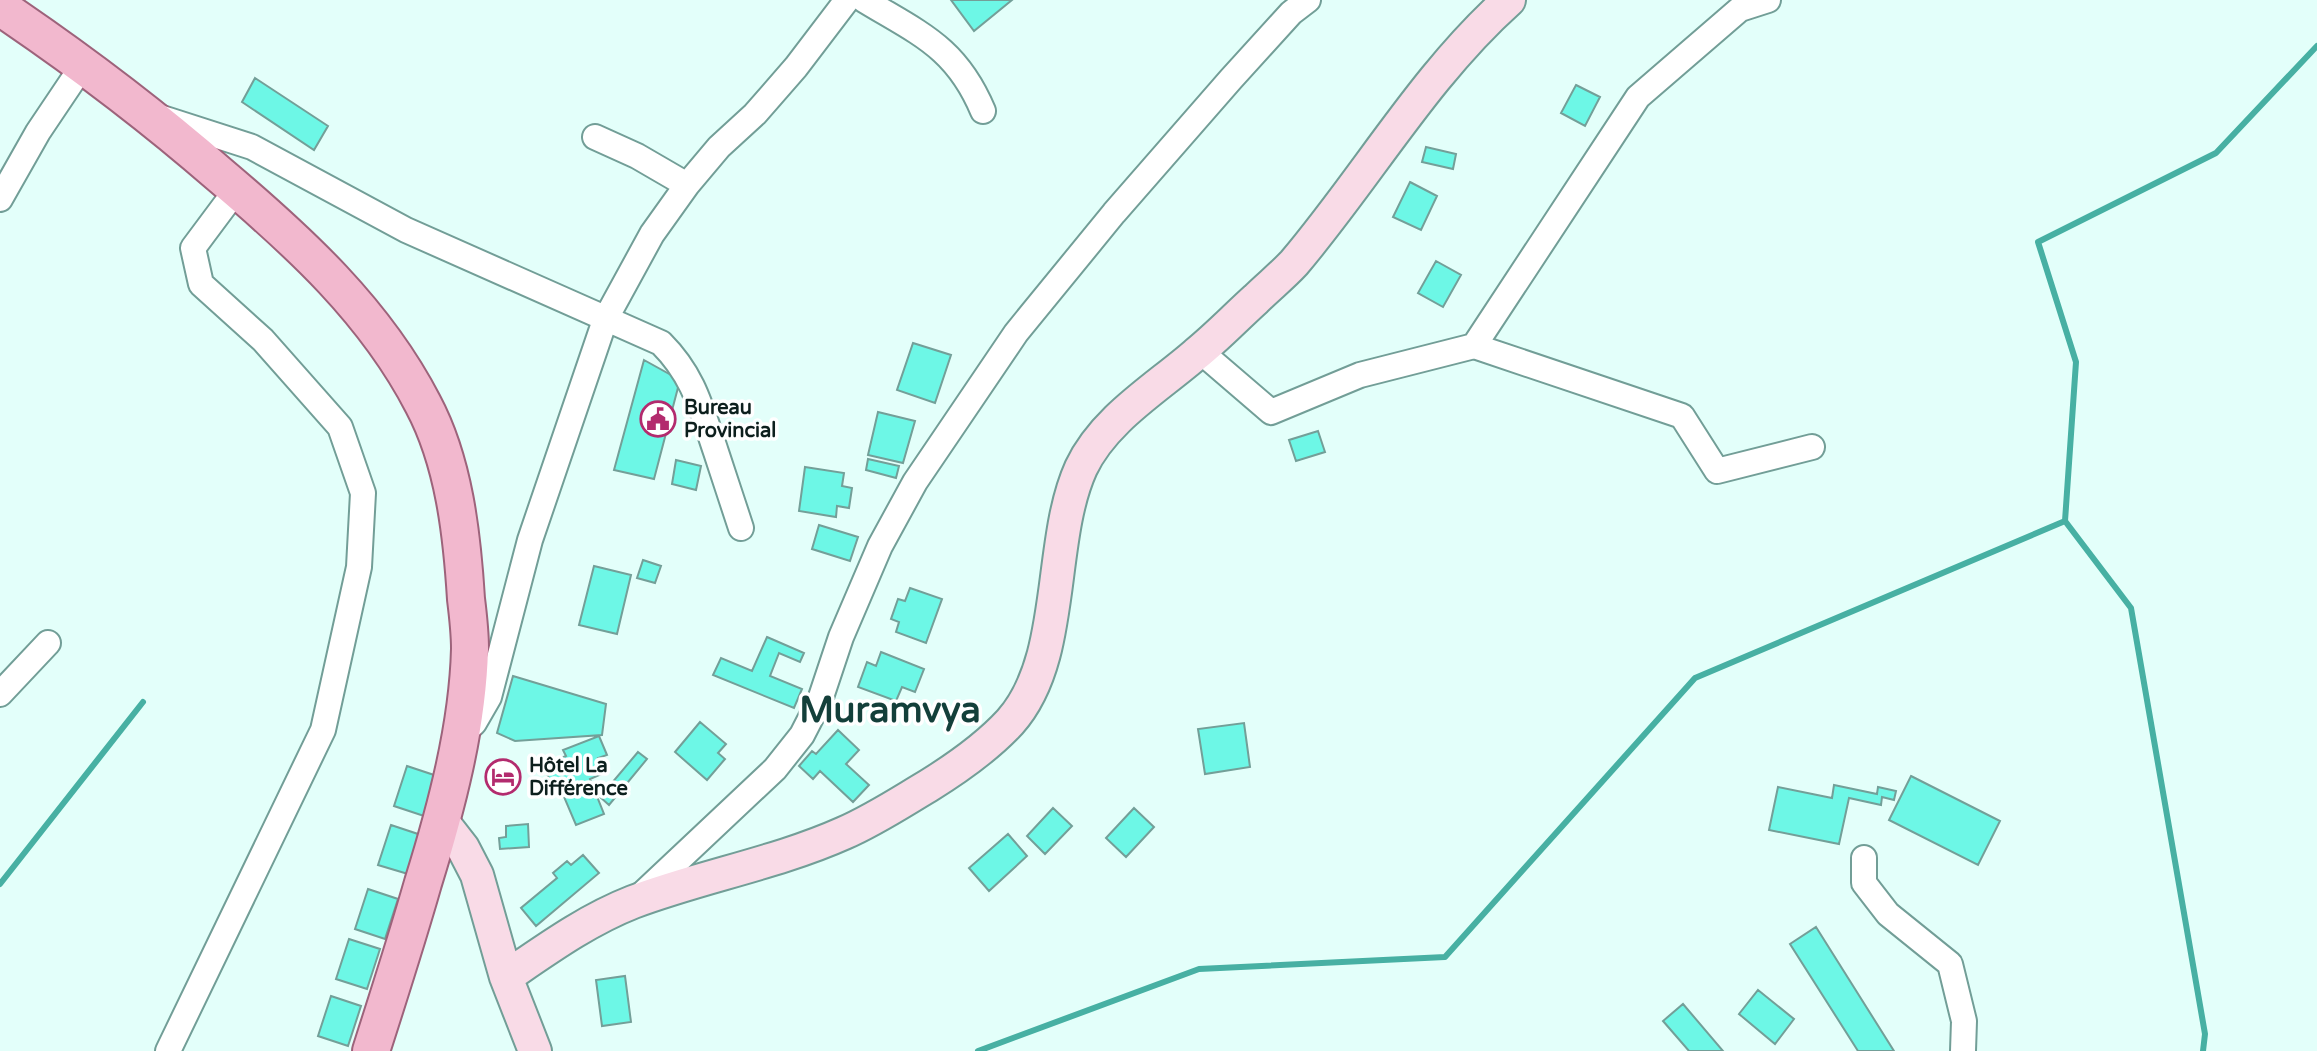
<svg xmlns="http://www.w3.org/2000/svg" width="2317" height="1051" viewBox="0 0 2317 1051" font-family="'Varela Round',sans-serif">
<style>
.lines{fill:none;stroke-linecap:round;stroke-linejoin:round}
.stream{stroke:#47b0a3;stroke-width:6}
.building{fill:#6df7e6;stroke:#739f98;stroke-width:2}
.street-casing{stroke:#729e97;stroke-width:28}
.secondary-casing{stroke:#729e97;stroke-width:36}
.primary-casing{stroke:#9d637b;stroke-width:40}
.street{stroke:#fff;stroke-width:24}
.secondary{stroke:#f9dbe7;stroke-width:32}
.primary{stroke:#f2b8ce;stroke-width:36}
.labels{text-anchor:middle;dominant-baseline:central;stroke-width:7;stroke-linejoin:round;paint-order:stroke}
.poi-label{font-size:20px;font-weight:bold;fill:#0d1f1d;stroke:#fff;text-anchor:start}
.town-label{font-size:36px;font-weight:bold;fill:#133f3a;stroke:#fff}
</style>
<rect width="100%" height="100%" fill="#e3fffa"/>
<g class="lines">
<path class="stream" d="M0,884l143,-182
M978,1051l221,-82 246,-12 250,-279 370,-157
M2203,1051l2,-17 -74,-426 -66,-87 11,-159 -38,-120 178,-89 101,-107"/>
</g>
<path class="building" d="M951,0h61l-38,31z
M255,78l73,48 -14,24 -72,-48z
M1576,85l24,12 -15,29 -24,-13z
M1426,147l30,7 -3,15 -31,-7z
M1410,182l27,14 -16,34 -28,-13z
M1436,261l25,14 -18,32 -25,-14z
M913,343l38,12 -16,48 -38,-13z
M644,360l36,20 -26,99 -40,-9z
M878,412l37,9 -12,42 -35,-8z
M1318,431l7,21 -29,9 -7,-21z
M868,459l31,7 -3,12 -30,-8z
M676,460l25,6 -5,24 -24,-6z
M805,467l39,6 -2,13 10,2 -3,20 -12,-2 -1,11 -37,-6z
M819,525l39,12 -8,24 -38,-12z
M643,560l18,6 -6,17 -18,-5z
M594,566l37,9 -14,59 -38,-9z
M910,588l32,11 -16,44 -30,-11 3,-10 -8,-3 7,-20 7,2z
M767,637l37,16 -4,9 -21,-9 -9,23 32,13 -8,19 -81,-33 8,-17 31,13z
M881,652l43,17 -9,23 -13,-5 -6,14 -38,-14 9,-25 9,4z
M513,676l93,28 -4,31 -87,6 -18,-8z
M700,722l26,22 -8,9 7,6 -18,21 -32,-28z
M1244,723l6,44 -45,7 -7,-45z
M838,730l21,20 -13,14 23,21 -16,17 -33,-31 -7,8 -14,-13 13,-15 4,3z
M599,736l8,19 -9,3 6,15 -14,6 14,35 -28,11 -14,-33 -7,3 -11,-30 22,-9 -3,-6z
M638,752l9,7 -38,46 -9,-8z
M407,766l30,10 -13,40 -30,-10z
M1911,776l89,45 -22,44 -89,-45z
M1834,785l43,9 1,-7 18,4 -2,9 -12,-3 -1,8 -32,-7 -10,46 -70,-14 9,-43 54,11z
M1053,808l19,18 -27,28 -18,-18z
M1134,808l20,19 -28,30 -20,-19z
M528,824l1,23 -29,2 -1,-11 7,-1v-11z
M391,825l30,10 -13,39 -30,-9z
M1008,834l19,22 -38,35 -20,-23z
M583,855l16,18 -63,53 -15,-18 36,-30 -4,-5 14,-12 4,4z
M368,889l30,10 -13,40 -30,-10z
M1816,927l78,124h-36l-68,-107z
M349,939l31,10 -13,40 -31,-10z
M625,976l6,46 -29,4 -6,-46z
M1758,990l36,29 -19,25 -36,-30z
M331,996l30,10 -13,40 -30,-10z
M1683,1004l40,47h-34l-26,-30z"/>
<g class="lines">
<defs>
<path id="street" d="M864,0c56,34 92,47 119,111
M159,117l93,30 154,83 255,113c33,33 40,65 55,109 8,25 17,51 25,76
M595,137l42,19 50,29
M0,199l38,-67 45,-67
M1474,346l208,70 35,55 95,-24
M1200,351l71,61 89,-37 114,-29 164,-249 102,-88 28,-9
M0,694l48,-51
M465,731l9,-8 15,-26 41,-157 75,-220 47,-86 35,-49 32,-38 36,-33 41,-47 51,-67
M1864,858v25l24,31 62,50 14,57 -1,30
M638,898l137,-129 27,-34 18,-35 21,-63 39,-91 35,-64 101,-149 98,-120 117,-134 60,-66 17,-13
M168,1051l155,-321 36,-163 4,-74 -23,-66 -77,-87 -62,-56 -8,-36 44,-59"/>
<path id="secondary" d="M442,821l21,27 14,27 29,102 29,74
M506,977c41,-28 81,-57 127,-75 69,-26 144,-39 211,-69 30,-13 57,-31 84,-47 29,-18 59,-39 82,-64 57,-64 37,-179 71,-254 23,-49 76,-80 115,-114 21,-17 40,-37 60,-55 12,-12 26,-23 38,-36 73,-86 130,-187 215,-263"/>
<path id="primary" d="M0,7c77,52 150,107 220,168 78,66 155,136 203,229 31,58 39,130 43,195 2,16 4,34 4,50 -2,78 -24,160 -47,234 -16,56 -34,112 -52,168"/>
</defs>
<use href="#street" class="street-casing"/>
<use href="#secondary" class="secondary-casing"/>
<use href="#primary" class="primary-casing"/>
<use href="#street" class="street"/>
<use href="#secondary" class="secondary"/>
<use href="#primary" class="primary"/>
</g>
<defs>
<symbol id="civic-ring" viewBox="-11 -11 22 22"><circle r="9.5" fill="#fff" stroke="#b32b6e" stroke-width="1.5"/><path d="M-.6-6.5H3V-4.5H.6V-3L4-1V1h2V6H-6V1h2V-1L-.6-3ZM-1.2 2.5V6h2.4V2.5Z" fill="#b32b6e"/></symbol>
<symbol id="hotel-ring" viewBox="-11 -11 22 22"><circle r="9.5" fill="#fff" stroke="#b32b6e" stroke-width="1.5"/><path d="M-6-4.5h1.5V1H6V5H4.5V3h-9V5H-6ZM-4 0a1.8 1.8 0 1 1 3.6 0ZM.5 0V-2.5h3Q6-2.5 6 0Z" fill="#b32b6e"/></symbol>
</defs>
<g fill-rule="evenodd">
<use href="#civic-ring" x="638" y="399" width="40" height="40"/>
<use href="#hotel-ring" x="483" y="757" width="40" height="40"/>
</g>
<g class="labels">
<g class="poi-label">
<text x="684" y="408">Bureau<tspan x="684" dy="23">Provincial</tspan></text>
<text x="529" y="766">Hôtel La<tspan x="529" dy="23">Différence</tspan></text>
</g>
<g class="town-label">
<text x="890" y="710">Muramvya</text>
</g>
</g>
</svg>
